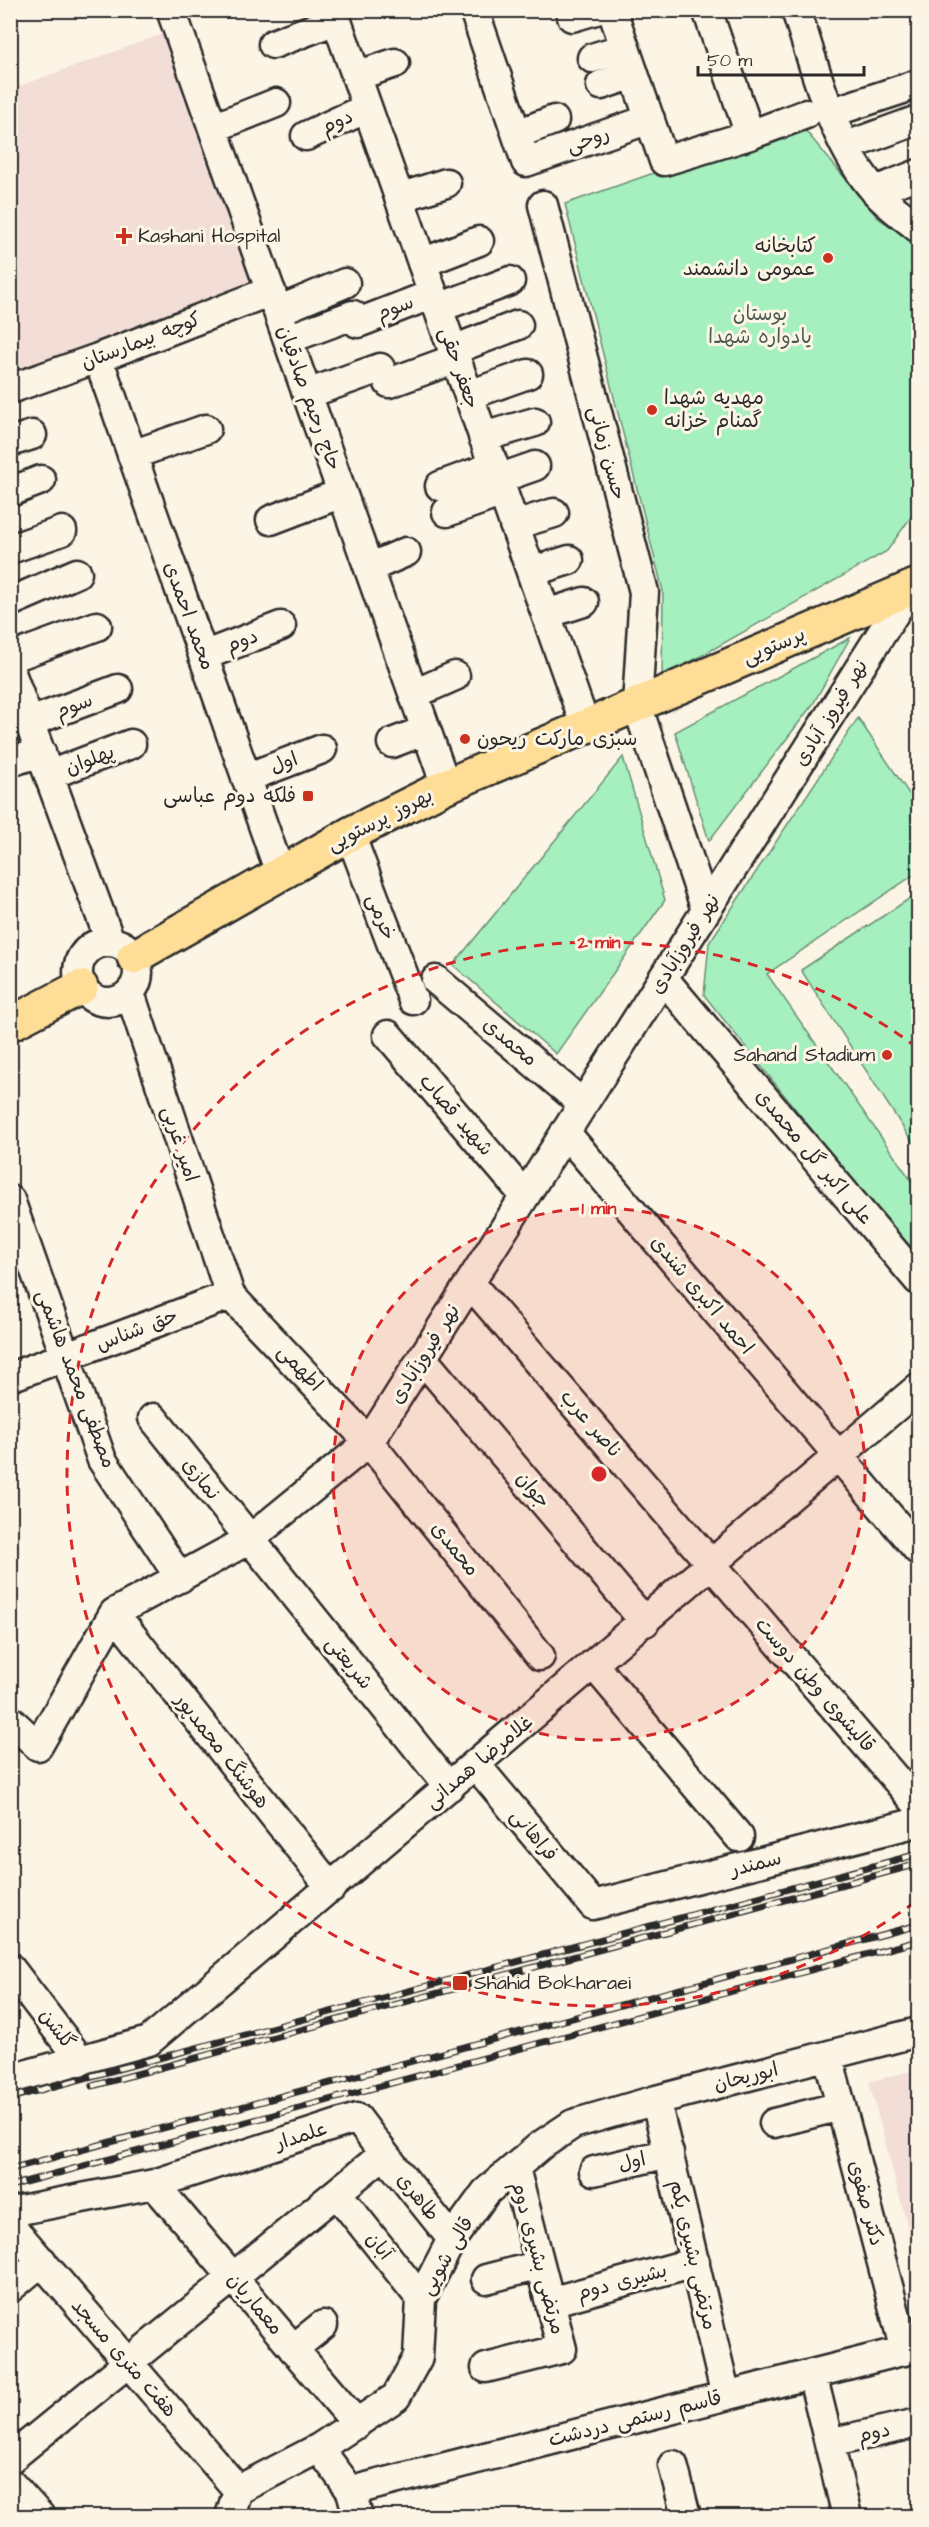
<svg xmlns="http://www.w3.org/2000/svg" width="929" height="2527" viewBox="0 0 929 2527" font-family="'Architects Daughter','Playpen Sans Arabic',sans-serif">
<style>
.built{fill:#f3ddd7}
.green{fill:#a6f0bf;stroke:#688e75;stroke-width:1.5}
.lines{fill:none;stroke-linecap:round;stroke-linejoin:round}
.minor-casing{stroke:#2b2b2b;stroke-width:33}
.major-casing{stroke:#2b2b2b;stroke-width:38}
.minor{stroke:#fcf5e5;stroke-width:28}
.major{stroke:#fedd96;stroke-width:33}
.rail-casing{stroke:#2b2b2b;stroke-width:7}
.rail{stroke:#fcf5e5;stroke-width:4.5;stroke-dasharray:14;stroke-linecap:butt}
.ring{fill:none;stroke:#d62828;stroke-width:3;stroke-dasharray:10 8}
.poi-dot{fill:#c8321e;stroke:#fcf5e5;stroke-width:2}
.labels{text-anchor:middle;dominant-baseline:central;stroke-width:6;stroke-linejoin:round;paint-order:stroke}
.street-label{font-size:20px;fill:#2b2b2b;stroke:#fcf5e5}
.poi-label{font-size:20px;fill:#2b2b2b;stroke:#fcf5e5;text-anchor:start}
.park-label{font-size:20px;fill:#4a5c50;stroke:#fcf5e5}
.centre{fill:#d62828;stroke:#fcf5e5;stroke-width:3}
.ring-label{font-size:18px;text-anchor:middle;font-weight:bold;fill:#d62828;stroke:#fcf5e5;stroke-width:6;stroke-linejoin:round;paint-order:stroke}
</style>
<rect width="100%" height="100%" fill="#fcf5e5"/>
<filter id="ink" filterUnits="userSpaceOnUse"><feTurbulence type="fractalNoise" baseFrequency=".0167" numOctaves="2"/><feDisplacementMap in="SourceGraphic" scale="12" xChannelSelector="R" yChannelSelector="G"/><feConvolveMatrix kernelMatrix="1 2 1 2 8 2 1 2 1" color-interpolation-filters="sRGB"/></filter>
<g filter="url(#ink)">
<path class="built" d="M163,34l92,250 -244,94v-289z
M918,2069v185l-3,1 -46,-173z"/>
<path class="green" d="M805,130l73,88 40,27v262l-31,44 -225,127 1,-87 -98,-387 149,-52z
M850,638l-37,66 -104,137 -34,-109z
M858,718l60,89v65l-151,102 144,206 7,7v75l-214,-267 5,-52z
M623,757l42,143 -109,154 -103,-89z
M918,893v247l-5,3 -112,-173z"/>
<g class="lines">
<defs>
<path id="minor" d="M171,10l275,776
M333,10l252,715
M474,10l52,152 124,-43
M612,10l52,151 86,-26 56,-21
M707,10l43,125
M796,10c20,60 37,135 80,182 12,14 28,24 42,36
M572,17l24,-7
M273,44l63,-24
M592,58l33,-10
M356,76l39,-13
M601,85l33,-11
M830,113l88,-29
M213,128l63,-25
M517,134l37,-14
M306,136l61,-28
M847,146l71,-26
M875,191l43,-17
M399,198l47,-15
M543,205l101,387 -7,113 69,205
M422,263l57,-22
M438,308l72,-27
M278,311l67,-28
M358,323l75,-29
M288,339l65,-24
M453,350l65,-25
M98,358l182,515
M389,383l66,-24
M10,389l88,-31 173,-67
M307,394l73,-26
M469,395l59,-21
M483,437l52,-15
M10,442l22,-7
M132,455l74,-26
M498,479l37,-13
M440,486l54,-20
M10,492l31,-12
M447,512l56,-20
M271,520l71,-27
M514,525l40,-12
M10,549l52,-18
M369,568l37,-16
M531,572l38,-12
M10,602l67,-29
M546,614l38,-12
M203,656l78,-30
M10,658l87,-32
M10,670l100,271
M414,694l41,-18
M30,722l88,-33
M392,743l34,-13
M10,762l31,-10
M49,775l82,-31
M246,778l76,-29
M350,834l63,166
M78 972a30 30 0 1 1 60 0a30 30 0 1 1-60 0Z
M663,978l255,302
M436,980l147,124
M130,993l100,302 139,147 171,214
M388,1035l137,161
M565,1132l353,418
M10,1200l92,260 78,118
M470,1283l448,522
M422,1358l223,264
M10,1377l220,-82
M153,1418l296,369
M114,1613l217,275
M594,1665l145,172
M10,1720l28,26 76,-133 136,-74 119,-97 542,-855
M476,1765l117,140 325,-83
M10,1968l71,93
M828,2056l77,295
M10,2079l139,-38 769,-653
M659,2114l67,282
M774,2123l67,-17
M384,2154l68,85
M594,2171l75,-18
M154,2184l203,240
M337,2193l84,106
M10,2212l144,-28 203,-66 27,36 -374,305
M10,2225l228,265
M486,2279l54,-14
M10,2288l32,-27
M550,2302l145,-40
M293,2349l30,-24
M486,2368l76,-19 -47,-181
M812,2374l35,142
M829,2443l89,-20
M319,2448l32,43 7,25
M673,2465l13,51
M10,2483l30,33
M351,2491l567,-144
M230,2516l8,-26 81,-42 77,-51 22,-40 3,-58 31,-60 34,-47 54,-46 33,-22 83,-24 262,-68"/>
<path id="major" d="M134,957l216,-123 96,-48 472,-201
M10,1024l71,-37"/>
</defs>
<use href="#minor" class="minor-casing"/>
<use href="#major" class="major-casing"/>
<use href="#minor" class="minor"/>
<use href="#major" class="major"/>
<defs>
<path id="rail" d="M92,2086l826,-222
M10,2098l908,-244
M10,2169l908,-244
M10,2186l908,-245"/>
</defs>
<use href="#rail" class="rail-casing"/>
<use href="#rail" class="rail"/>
</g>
</g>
<circle cx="599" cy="1474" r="266" fill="#d62828" fill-opacity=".12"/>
<g class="ring">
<circle cx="599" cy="1474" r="266"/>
<path d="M915 1902A532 532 0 1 1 915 1046"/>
</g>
<g class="poi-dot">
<path d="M121 227h6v6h6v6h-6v6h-6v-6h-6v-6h6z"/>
<circle cx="828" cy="258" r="6"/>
<circle cx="652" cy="410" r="6"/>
<circle cx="465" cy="739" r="6"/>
<rect x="302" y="790" width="12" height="12" rx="3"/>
<circle cx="887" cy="1055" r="6"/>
<rect x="452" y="1975" width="16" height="16" rx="3"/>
</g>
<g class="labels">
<g class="street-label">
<text transform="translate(337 122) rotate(-25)">دوم</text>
<text transform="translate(588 140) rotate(-19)">روحی</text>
<text transform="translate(395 308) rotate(-21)">سوم</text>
<text transform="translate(141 341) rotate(-21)">کوچه بیمارستان</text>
<text transform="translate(459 368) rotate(71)">جعفر حقی</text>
<text transform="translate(309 398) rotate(70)">حاج رحیم صادقیان</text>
<text transform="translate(607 453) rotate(75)">حسن زمانی</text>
<text transform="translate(189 616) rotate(70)">محمد احمدی</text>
<text transform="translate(242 641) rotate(-21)">دوم</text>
<text transform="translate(774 646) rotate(-23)">پرستویی</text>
<text transform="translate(74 706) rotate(-21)">سوم</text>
<text transform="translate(831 713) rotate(-58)">نهر فیروز آبادی</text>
<text transform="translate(90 760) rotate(-21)">پهلوان</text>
<text transform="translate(284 763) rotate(-21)">اول</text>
<text transform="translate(380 820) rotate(-27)">بهروز پرستویی</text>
<text transform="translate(381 917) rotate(69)">خرمی</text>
<text transform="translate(685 944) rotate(-58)">نهر فیروزآبادی</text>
<text transform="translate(510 1042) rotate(40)">محمدی</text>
<text transform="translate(456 1115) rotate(49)">شهید قصاب</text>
<text transform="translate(180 1144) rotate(72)">امیر غربی</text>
<text transform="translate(814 1157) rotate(50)">علی اکبر گل محمدی</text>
<text transform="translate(702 1295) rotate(50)">احمد اکبری شندی</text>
<text transform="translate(137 1330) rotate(-21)">حق شناس</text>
<text transform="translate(425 1354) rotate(-58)">نهر فیروزآبادی</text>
<text transform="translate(300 1368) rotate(47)">اطهمی</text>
<text transform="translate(76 1379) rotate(69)">مصطفی محمد هاشمی</text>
<text transform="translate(591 1424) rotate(49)">ناصر عرب</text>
<text transform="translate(201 1479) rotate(51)">نمازی</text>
<text transform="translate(533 1490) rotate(50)">جوان</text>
<text transform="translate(455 1549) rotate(51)">محمدی</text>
<text transform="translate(349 1663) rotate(51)">شریعتی</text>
<text transform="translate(815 1685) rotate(49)">قالیشوی وطن دوست</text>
<text transform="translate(222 1751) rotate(52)">هوشنگ محمدپور</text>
<text transform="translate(479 1762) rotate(-40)">غلامرضا همدانی</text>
<text transform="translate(534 1835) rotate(50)">فراهانی</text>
<text transform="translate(756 1864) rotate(-14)">سمندر</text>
<text transform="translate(57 2029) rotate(53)">گلشن</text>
<text transform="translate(746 2077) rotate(-14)">ابوریحان</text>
<text transform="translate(301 2136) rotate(-18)">علمدار</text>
<text transform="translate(632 2162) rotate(-13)">اول</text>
<text transform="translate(418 2197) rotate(51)">طاهری</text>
<text transform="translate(866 2203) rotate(75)">دکتر صفوی</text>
<text transform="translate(379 2246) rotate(51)">آبان</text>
<text transform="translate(693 2255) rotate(77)">مرتضی بشیری یکم</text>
<text transform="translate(447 2256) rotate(-60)">قالی شویی</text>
<text transform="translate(538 2258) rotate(75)">مرتضی بشیری دوم</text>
<text transform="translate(622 2282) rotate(-15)">بشیری دوم</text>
<text transform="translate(255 2304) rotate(50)">معماریان</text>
<text transform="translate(124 2358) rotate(49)">هفت متری مسجد</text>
<text transform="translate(635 2419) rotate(-14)">قاسم رستمی دردشت</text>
<text transform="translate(874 2433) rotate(-13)">دوم</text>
</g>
<g class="poi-label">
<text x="138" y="236">Kashani Hospital</text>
<text x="816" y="246" text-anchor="end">کتابخانه<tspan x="816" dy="23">عمومی دانشمند</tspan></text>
<text x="664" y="398">مهدیه شهدا<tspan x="664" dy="23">گمنام خزانه</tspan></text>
<text x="477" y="739">سبزی مارکت ریحون</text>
<text x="296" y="796" text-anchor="end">فلکه دوم عباسی</text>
<text x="875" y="1055" text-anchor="end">Sahand Stadium</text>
<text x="474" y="1983">Shahid Bokharaei</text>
</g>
<g class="park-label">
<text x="760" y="314">بوستان<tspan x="760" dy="23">یادواره شهدا</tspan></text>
</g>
</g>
<circle cx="599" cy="1474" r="9" class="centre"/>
<g class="ring-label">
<text x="599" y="948">2 min</text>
<text x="599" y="1214">1 min</text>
</g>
<rect width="929" height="2527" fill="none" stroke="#fcf5e5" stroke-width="36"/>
<rect x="18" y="18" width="893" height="2491" fill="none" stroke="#2b2b2b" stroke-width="2" filter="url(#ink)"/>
<path d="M698 66v9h166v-9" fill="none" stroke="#2b2b2b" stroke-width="3"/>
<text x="707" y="66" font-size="18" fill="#2b2b2b" stroke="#fcf5e5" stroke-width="4.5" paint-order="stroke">50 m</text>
</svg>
